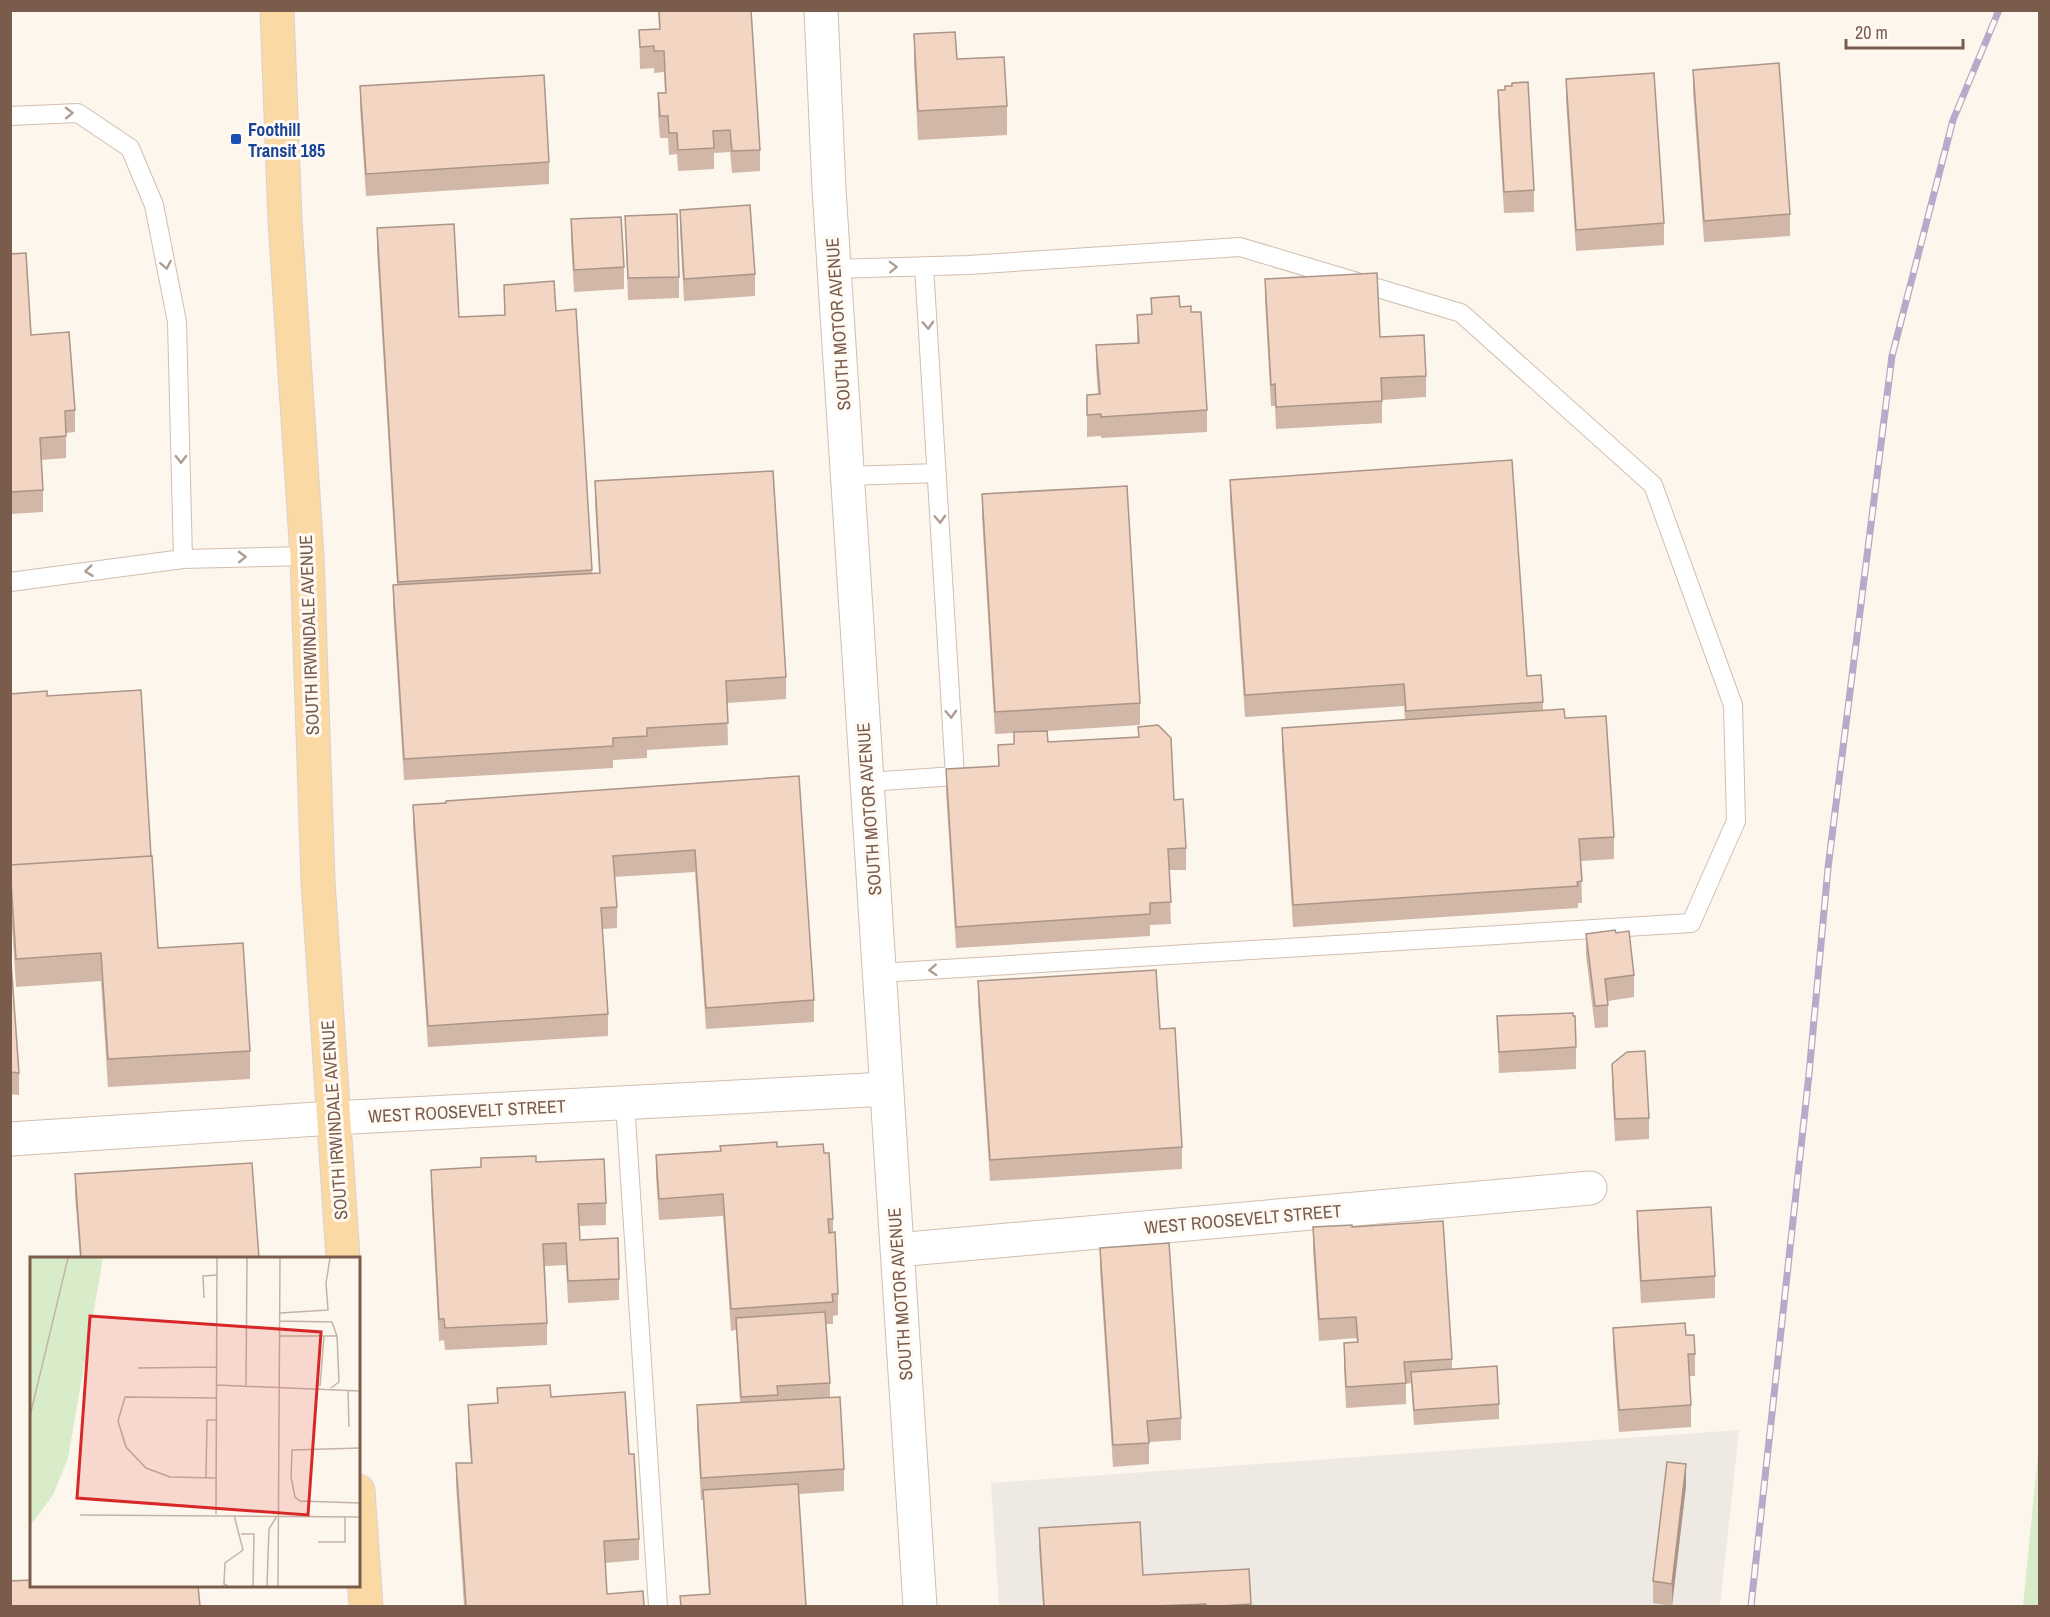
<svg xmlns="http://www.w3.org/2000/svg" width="2050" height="1617" viewBox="0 0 2050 1617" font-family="'Archivo Narrow',sans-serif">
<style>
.industrial{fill:#efe9e4}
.green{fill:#d8ecc9}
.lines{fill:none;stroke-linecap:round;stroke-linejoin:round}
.service-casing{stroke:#d1beb0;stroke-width:20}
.minor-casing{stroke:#d1beb0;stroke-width:35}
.primary-casing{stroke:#dad1cd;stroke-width:35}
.service{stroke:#fff;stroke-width:18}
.minor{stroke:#fff;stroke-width:33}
.primary{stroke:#fbd9a5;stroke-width:33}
.rail-casing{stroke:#b9a8c9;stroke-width:7}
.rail{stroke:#fffaf3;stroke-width:4.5;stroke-dasharray:14;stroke-linecap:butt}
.wall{fill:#d1b7a8}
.shaded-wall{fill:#aa9588}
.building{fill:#f3d5c3;stroke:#aa9588;stroke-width:1.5}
.oneway{stroke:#af9d94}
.transit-dot{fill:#1a4fb4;stroke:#fffaf3;stroke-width:2}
.labels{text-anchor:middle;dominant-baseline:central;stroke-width:6;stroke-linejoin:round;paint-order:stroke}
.transit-label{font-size:18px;font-weight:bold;fill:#164399;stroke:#fffaf3;text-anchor:start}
.street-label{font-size:18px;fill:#7a5c4d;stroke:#fffaf3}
.inset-road{fill:none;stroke:#c5b3a7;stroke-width:1.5}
.view{fill:#d62828;fill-opacity:0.15;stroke:#d62828;stroke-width:3}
.inset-edge{fill:none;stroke:#7a5c4d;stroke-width:3}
</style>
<rect width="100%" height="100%" fill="#fdf6ec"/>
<path class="industrial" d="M1739,1430l-19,176h-721l-8,-123z"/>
<path class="green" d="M2039,1444v162h-16z"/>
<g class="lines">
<defs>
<path id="service" d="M10,116l68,-3 52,35 24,57 23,117 6,237 -173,23
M834,269l134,-4 272,-18 221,66 192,172 80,220 3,116 -45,102 -812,50
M848,476l89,-3
M183,559l124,-3
M868,782l87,-6 -31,-510
M625,1103l33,503"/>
<path id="minor" d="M821,10l8,179 91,1417
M10,1139l323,-21 554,-29
M897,1250l693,-62"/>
<path id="primary" d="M277,10l8,211 22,335 11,325 25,377
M358,1491l8,115"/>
</defs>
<use href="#service" class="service-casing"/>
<use href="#minor" class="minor-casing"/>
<use href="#primary" class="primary-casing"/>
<use href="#service" class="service"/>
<use href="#minor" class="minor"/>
<use href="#primary" class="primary"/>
<defs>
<path id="rail" d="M1751,1606l58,-532 19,-206 64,-512 61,-236 46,-110"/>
</defs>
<use href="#rail" class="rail-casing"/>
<use href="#rail" class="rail"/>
</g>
<path class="wall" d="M658,10h93l9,140v21l-28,2 -2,-21 -16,1v16l-36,2 -1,-17 -8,1 -1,-17h-8l-2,-23v-22h7l-1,-21 -10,1v-5l-14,1 -1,-39 20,-1z
M914,34l93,72v29l-89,5 -4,-77z
M1693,70l97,144v22l-86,6 -11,-150z
M1566,79l98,144v22l-88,6 -10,-150z
M360,86l189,76v22l-183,12 -6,-88z
M1498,90l36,100v22l-30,1 -6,-101z
M680,210l75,64v22l-71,5 -4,-70z
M625,216l54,61v21l-51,2z
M571,219l53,48v22l-50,3 -3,-51z
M377,228l82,89 45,-2v-30l52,26 20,-2 16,264h7l-4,-70v-22l191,196v22l-59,4 1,42 -81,5v8l-34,2v8l-209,12 -11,-173v-22h4l-20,-335z
M10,254l21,81 44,75v22l-9,1v25l-25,2 2,30v22l-33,2z
M1265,279l115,58 46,39v21l-44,3v23l-106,6 -1,-23h-4l-6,-106z
M1151,298l29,9 11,5 16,98v22l-106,6v-2l-14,1v-42l11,-1 -2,-27v-22l41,-2v-28l14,-1z
M1230,480l297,196 16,26v9l22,7 49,119v22l-33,2 1,42h-4v5l-285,19 -11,-177v-22l123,-8 -1,-14 -159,11 -15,-216z
M982,494l158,209v22l-93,6 1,11 90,-5v-10l36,73 12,48v22h-17l2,54 -21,1v11l-194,12 -10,-157v-22l52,-3v-21l16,-1v-11l-19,1 -13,-218z
M10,694l37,2 111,252 92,103v28l-142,8 -7,-106 -85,6 -6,-93z
M799,776l15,224v22l-108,7 -11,-157 -81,5 3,30v21l-15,1 6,85v22l-180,11 -15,-220v-22z
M1586,934l48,41v22l-26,4v26l-13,1 -9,-73z
M10,947l9,126v22l-9,-1z
M978,981l182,48 22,118v22l-192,12 -12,-178z
M1497,1016l79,31v22l-77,4z
M1612,1064l37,54v21l-34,2 -3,-55z
M777,1147l47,6 9,66v13l5,62v21l-5,1v8h-7l4,59v14l14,72v22l-46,3 8,112h-126v-10l29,-2 -6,-94h-2l-4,-73v-22l43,-2 -4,-73 -5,1 -8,-115 -64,4 -3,-43v-22z
M536,1162l70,41v22l-27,1 1,14 39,39v21l-51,3 -2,-38 -21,1 2,57v22l-102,5 -1,-10 -5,1 -8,-150v-21l50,-3z
M75,1174l184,84h-179l-5,-62z
M1637,1211l78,65v22l-74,5 -4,-70z
M1313,1227h39l100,132v10l47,35v15l-85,6 -3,-42 -5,1v20l-60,4 -2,-43v-22l13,-1 -1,-4 -37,3 -6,-92z
M1100,1248l81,170v22l-32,2v22l-36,3 -13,-198z
M1613,1328l73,7 9,19v22h-6l2,29v22l-72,5 -6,-82z
M497,1388l54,9 78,57 10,85v21l-34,3 2,31 37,12h-180l-8,-121v-22h15l-3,-37v-21l29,-2z
M1686,1486l-14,120 -19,-3v-22z
M1039,1528l104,47 106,-6 2,37h-208l-4,-57z"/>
<path class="shaded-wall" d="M1686,1464v22l-14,120v-22z"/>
<path class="building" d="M659,10h92l9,140 -28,1 -2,-21 -17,1 1,17 -36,2 -1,-17h-8l-1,-17h-8l-2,-23h8l-2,-42h-10v-5l-14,1 -1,-17 21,-1z
M955,32l2,27 47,-2 3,49 -89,5 -4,-77z
M1779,63l11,151 -86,7 -11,-151z
M1654,73l10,150 -88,7 -10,-151z
M544,75l5,87 -183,12 -6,-88z
M1528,82l6,108 -30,2 -6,-102h7v-4h7v-3z
M750,205l5,69 -71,5 -4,-69z
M677,214l2,63 -51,1 -3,-62z
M621,217l3,50 -50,3 -3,-51z
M454,224l5,93 46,-2 -1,-30 50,-4 2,30 20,-2 16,261 -194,12 -21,-354z
M26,253l5,82 38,-3 6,78 -10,1 1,25 -26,2 3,52 -33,2v-238z
M1377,273l3,64 44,-2 2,41 -45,2 1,23 -106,6 -1,-23 -4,1 -6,-106z
M1179,296l1,11 11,-1v6h10l6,98 -106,7v-3l-14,1v-20l13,-1 -4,-49 43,-2 -2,-28 15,-1 -1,-16z
M1512,460l15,216 14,-1 2,27 -137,9 -2,-27 -159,11 -15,-215z
M773,471l13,206 -60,4 2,42 -81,5v8l-34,2v8l-209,13 -11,-174 207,-12 -5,-92z
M1127,486l13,217 -145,9 -13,-218z
M141,690l10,166 -141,9v-171l37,-3v5z
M1564,709l1,9 41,-2 8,121 -35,2 3,42 -5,1 1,4 -285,19 -11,-177z
M1158,725l13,13 3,62 9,-1 3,49 -18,1 3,53 -21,1v11l-194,13 -10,-158 53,-3 -1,-21 16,-1v-12l33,-1 1,11 91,-5 -1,-10z
M799,776l15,224 -108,8 -11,-158 -82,6 4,51 -16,1 7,106 -180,12 -15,-221 33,-2v-2z
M152,856l6,92 85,-5 7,108 -142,8 -7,-106 -85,6 -6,-94z
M1615,930l1,3 13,-2 5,44 -29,4 3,26 -13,1 -9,-72z
M10,947l9,126 -9,-1z
M1156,970l4,59 15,-1 7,119 -192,13 -12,-179z
M1573,1013v3h2l1,31 -77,5 -2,-36z
M1645,1051l4,67 -34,1 -3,-55 15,-12z
M777,1142v5l46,-3 1,9h5l4,66h-5l1,14 6,-1 3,62h-6l1,8 -102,7 -8,-115 -64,5 -3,-44 65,-4 -1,-5z
M536,1156v6l68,-3 2,44 -28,1 2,36 38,-2 1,41 -51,2 -2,-38 -23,1 4,79 -102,5 -1,-9h-5l-8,-149 50,-3v-9z
M252,1163l7,95h-178l-6,-84z
M1711,1207l4,69 -74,5 -4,-70z
M1443,1221l9,138 -48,3 2,21 -60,4 -2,-44 14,-1 -2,-25 -37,2 -6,-92 39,-2v2z
M1169,1243l12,175 -34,3 2,22 -36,2 -13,-197z
M825,1312l5,71 -53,3 1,9 -37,2 -5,-79z
M1685,1323l1,12h8l1,19h-7l3,51 -72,5 -6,-82z
M1497,1366l2,38 -85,6 -3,-38z
M550,1385l1,12 74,-5 4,62h5l5,85 -35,2 3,53 36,-3 1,15h-178l-10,-143h16l-4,-58 30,-2 -1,-15z
M840,1397l4,72 -143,9 -4,-73z
M1667,1462l19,2 -14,120 -19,-3z
M798,1484l8,122h-125l-1,-10 30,-2 -7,-104z
M1140,1522l3,53 106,-6 2,35 -31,2h-14v-2l-50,2h-112l-5,-78z
M32,1580v6h166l2,20h-190v-25z"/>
<defs><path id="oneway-chevron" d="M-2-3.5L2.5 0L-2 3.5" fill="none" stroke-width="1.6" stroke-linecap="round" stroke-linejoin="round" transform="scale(1.5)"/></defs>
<g class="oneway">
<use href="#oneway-chevron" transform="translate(69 113) rotate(-1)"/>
<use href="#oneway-chevron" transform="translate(166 265) rotate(79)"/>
<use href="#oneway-chevron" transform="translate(893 267) rotate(-2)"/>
<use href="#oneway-chevron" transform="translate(928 325) rotate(87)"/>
<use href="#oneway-chevron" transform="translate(181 459) rotate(89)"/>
<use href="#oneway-chevron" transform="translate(940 519) rotate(87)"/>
<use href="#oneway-chevron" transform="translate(242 557) rotate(-1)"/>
<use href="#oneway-chevron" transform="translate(89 571) rotate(173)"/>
<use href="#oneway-chevron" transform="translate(951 714) rotate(87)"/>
<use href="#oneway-chevron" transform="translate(933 970) rotate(177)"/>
</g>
<rect class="transit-dot" x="230" y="133" width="12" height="12" rx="3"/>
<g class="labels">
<g class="transit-label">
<text x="248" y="129">Foothill<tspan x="248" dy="21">Transit 185</tspan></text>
</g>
<g class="street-label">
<text transform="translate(838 324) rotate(-94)">SOUTH MOTOR AVENUE</text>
<text transform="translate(309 635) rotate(-92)">SOUTH IRWINDALE AVENUE</text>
<text transform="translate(869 809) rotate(-94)">SOUTH MOTOR AVENUE</text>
<text transform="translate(467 1111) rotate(-3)">WEST ROOSEVELT STREET</text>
<text transform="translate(334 1120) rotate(-94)">SOUTH IRWINDALE AVENUE</text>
<text transform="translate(1243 1219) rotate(-5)">WEST ROOSEVELT STREET</text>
<text transform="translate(900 1294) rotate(-94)">SOUTH MOTOR AVENUE</text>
</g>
</g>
<g transform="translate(30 1257)">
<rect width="330" height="330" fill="#fdf6ec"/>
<path d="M0,1h73l-35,200 -15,37 -23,31z" fill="#d8ecc9"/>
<path class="inset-road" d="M174,41l-1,-22 14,-1M250,56l48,-3 -2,-27 4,-25M250,79h57l-5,-14 -52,-1M108,111l79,-1M187,128l143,6M216,128l1,-127M290,129l4,-50M301,131l8,-6 -2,-46M318,134l1,36M0,159l38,-158M330,191l-68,2 -1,27 4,20 5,4 60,2M176,220l1,-57h10M186,221l-46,-1 -24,-9 -20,-21 -8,-26 7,-24 92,1M186,257l1,-256M50,258l280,2M211,277h13l-1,52M288,285h27v-26M198,329l-4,-2 1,-21 18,-13 -9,-35M237,329l2,-57 8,-13M248,329l2,-328"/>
<path class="view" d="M60,59l231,16 -13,183 -231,-17z"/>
<rect width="330" height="330" class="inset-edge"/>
</g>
<rect width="2050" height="1617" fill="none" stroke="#7a5c4d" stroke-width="24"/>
<path d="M1846 39v9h117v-9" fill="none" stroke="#7a5c4d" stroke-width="3"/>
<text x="1855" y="39" font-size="18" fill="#7a5c4d" stroke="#fffaf3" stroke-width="4.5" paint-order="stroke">20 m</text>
</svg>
